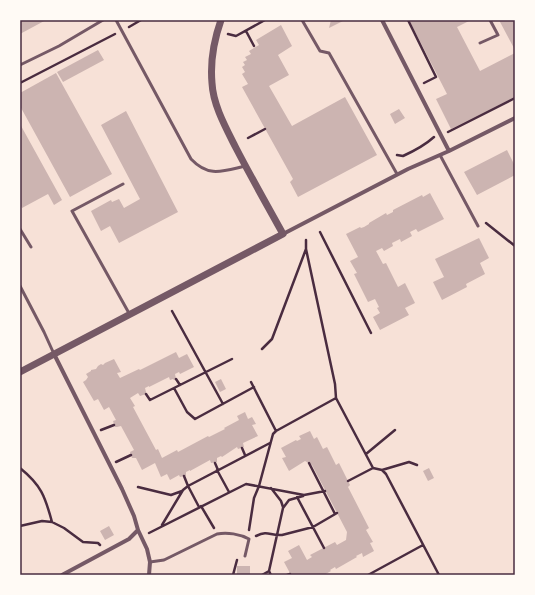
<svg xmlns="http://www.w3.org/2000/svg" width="535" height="595" viewBox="0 0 535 595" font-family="Poppins,sans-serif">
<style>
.building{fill:#ccb4b1}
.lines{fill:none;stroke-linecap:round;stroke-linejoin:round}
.path{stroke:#4a2c40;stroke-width:2.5}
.service{stroke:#755966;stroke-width:3}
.minor{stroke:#755966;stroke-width:4}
.tertiary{stroke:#755966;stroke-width:7}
.neatline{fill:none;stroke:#4a2c40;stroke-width:1.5}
</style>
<rect width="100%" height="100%" fill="#f7e1d7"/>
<path class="building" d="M20,20h26l-26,14z
M331,20h14l-16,8z
M409,20h62l-14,7 23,44 35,-18v44l-64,32 -15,-30 11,-5z
M499,20h16v30z
M281,25l11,21 -14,9 11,20 -20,11 23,40 53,-29 32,58 -79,42 -8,-15 3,-3 -51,-92 6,-3 -6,-10 3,-2 -3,-5 3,-2 -2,-3 4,-2 -2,-3 6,-3 -2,-3 10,-6 -3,-5z
M98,50l6,10 -41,22 -6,-10z
M56,73l56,101 -42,23 -50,-91v-13z
M399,109l6,9 -10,6 -5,-10z
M126,111l52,101 -59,31 -9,-17 -9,5 -10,-20 20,-11 1,2 7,-3 5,9 16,-9 -39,-74z
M20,124l42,76 -8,5 -6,-11 -26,14 -2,-4z
M507,150l8,16v9l-38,20 -13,-23z
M430,193l14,26 -26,13 -2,-3 -6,3 2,4 -11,6 -1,-3 -8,4 1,3 -9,5 -2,-3 -6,3 7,13 3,-1 12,24 7,-4 10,20 -10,5 4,7 -29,15 -7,-13 7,-4 -3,-5 2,-1 -4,-8 -7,3 -14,-28 3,-1 -7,-12 8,-4 -12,-23 14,-7 1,1 3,-1 5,-3v-1l17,-10 1,2 6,-3v-2l29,-15 1,2z
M479,238l10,20 -9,5 5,11 -19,10 1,3 -25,13 -9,-18 11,-5 -9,-18z
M176,352l3,6 8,-4 7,13 -14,7 -1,-2 -4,2 1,5 -2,1 -1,-1 -3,1 -1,-3 -20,10v-1l-4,2 1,4v2l-6,2 -2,-3 -8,5 5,8 -2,1 23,43 2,-1 4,9 15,-8 1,2 30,-16 1,1 16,-8 -1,-1 15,-8 -2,-4 8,-4 3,7 4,-2 4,7 -4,1 6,11 -15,7 1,4 -6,2 -1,-2 -15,10 -1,-1 -4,2v4l-6,1 -1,-3 -20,11v-1l-4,2v4h-2l-4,1 -1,-2 -9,5 -3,-6 -6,3 -6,-14 -13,7 -6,-12h-4l-2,-6 4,-2 -13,-24 -4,1h-2l-2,-6 3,-1 -7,-13 -5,3 -6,-11 -4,2 -11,-19 3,-2 2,-3 -2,-3 5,-3v-1l5,-1 2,-3 3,-2 2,1 2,-2 9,-4 7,13 -4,1 3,5 19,-9 1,1z
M221,379l5,10 -6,3 -5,-10z
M310,431l4,8 3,-2 6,12 4,-2 9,18 3,-2 11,22 -2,2 21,41 -3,2 7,12 -3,1 4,8 -11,6 -1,-4 -6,3 1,1 -21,12 -1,-2 -5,3 1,1 -7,4h-33l-7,-13 8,-4 -4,-7 11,-6 8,15 5,-3 -2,-2 25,-13 2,3 9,-5 1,-8 -35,-67 -7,-4 -16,10 -7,-13 4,-1 -5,-9 15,-8 1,1 4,-2 -2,-3z
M429,468l5,10 -6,3 -5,-10z
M109,526l5,9 -9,5 -5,-9z
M237,566h13v9h-13z"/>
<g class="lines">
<path class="path" d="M408,20l28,57 -12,6
M129,27l12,-7
M246,31l8,15
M228,34l8,2 29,-16
M20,83l95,-49
M448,132l67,-34
M248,138l17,-9
M397,155l6,1c11,-5 21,-10 31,-19
M486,223l29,23
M320,232l51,101
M306,249l29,135 1,14
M172,311l51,93
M262,349l10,-10 34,-90v-9
M176,379l4,6
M251,382l25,49 60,-33 37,70 9,2 4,4 53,101
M174,388l13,24 8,7 59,-32
M146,394l4,6 82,-41
M101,430l13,-5
M242,448l3,7
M366,454l29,-24
M116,462l15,-7
M215,463l3,7
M309,463l26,51
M20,468c21,17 25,28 32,54
M217,470l12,22
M382,470l27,-8 8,3
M348,481l25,-13
M138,487l33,8 11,-4
M271,488l10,13 2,6
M297,497l27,51
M201,506l13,22
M199,507l-11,-21 82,-43
M162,525l21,-35 5,-4 -4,-10
M20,526l22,-5 10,1 12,6 19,14 15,1 2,2
M249,530l5,-32 5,-12 14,-52 3,-3
M149,533l97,-49 58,11 21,-4
M256,536c13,-6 13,0 26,-1l31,-8 24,-14
M269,571l2,4
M233,575l4,-15
M262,575l7,-4 14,-63 6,-8 14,-4
M287,575l3,-1
M368,575l55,-30"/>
<path class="service" d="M116,20l75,139c18,19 32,12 55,7
M302,20l18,31 9,2 68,121
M480,43l18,-8 -8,-15
M20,65l39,-19 44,-26
M440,155l38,71
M123,184l-51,27 58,104
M20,229l11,18
M20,286l24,46 10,22
M150,562l14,-2 53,-26c10,-2 23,0 32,5l-4,17"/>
<path class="minor" d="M382,20l67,131
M283,234l125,-65 41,-18 66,-33
M54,354l68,135 12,27 4,14 9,19 3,13 -1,13
M62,575l67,-36 9,-9"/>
<path class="tertiary" d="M20,372l263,-138c-16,-29 -32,-57 -47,-86 -10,-20 -23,-43 -24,-65 -2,-22 2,-43 9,-63"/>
</g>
<rect width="535" height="595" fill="none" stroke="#fffaf5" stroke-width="42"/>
<rect x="21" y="21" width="493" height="553" class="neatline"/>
</svg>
